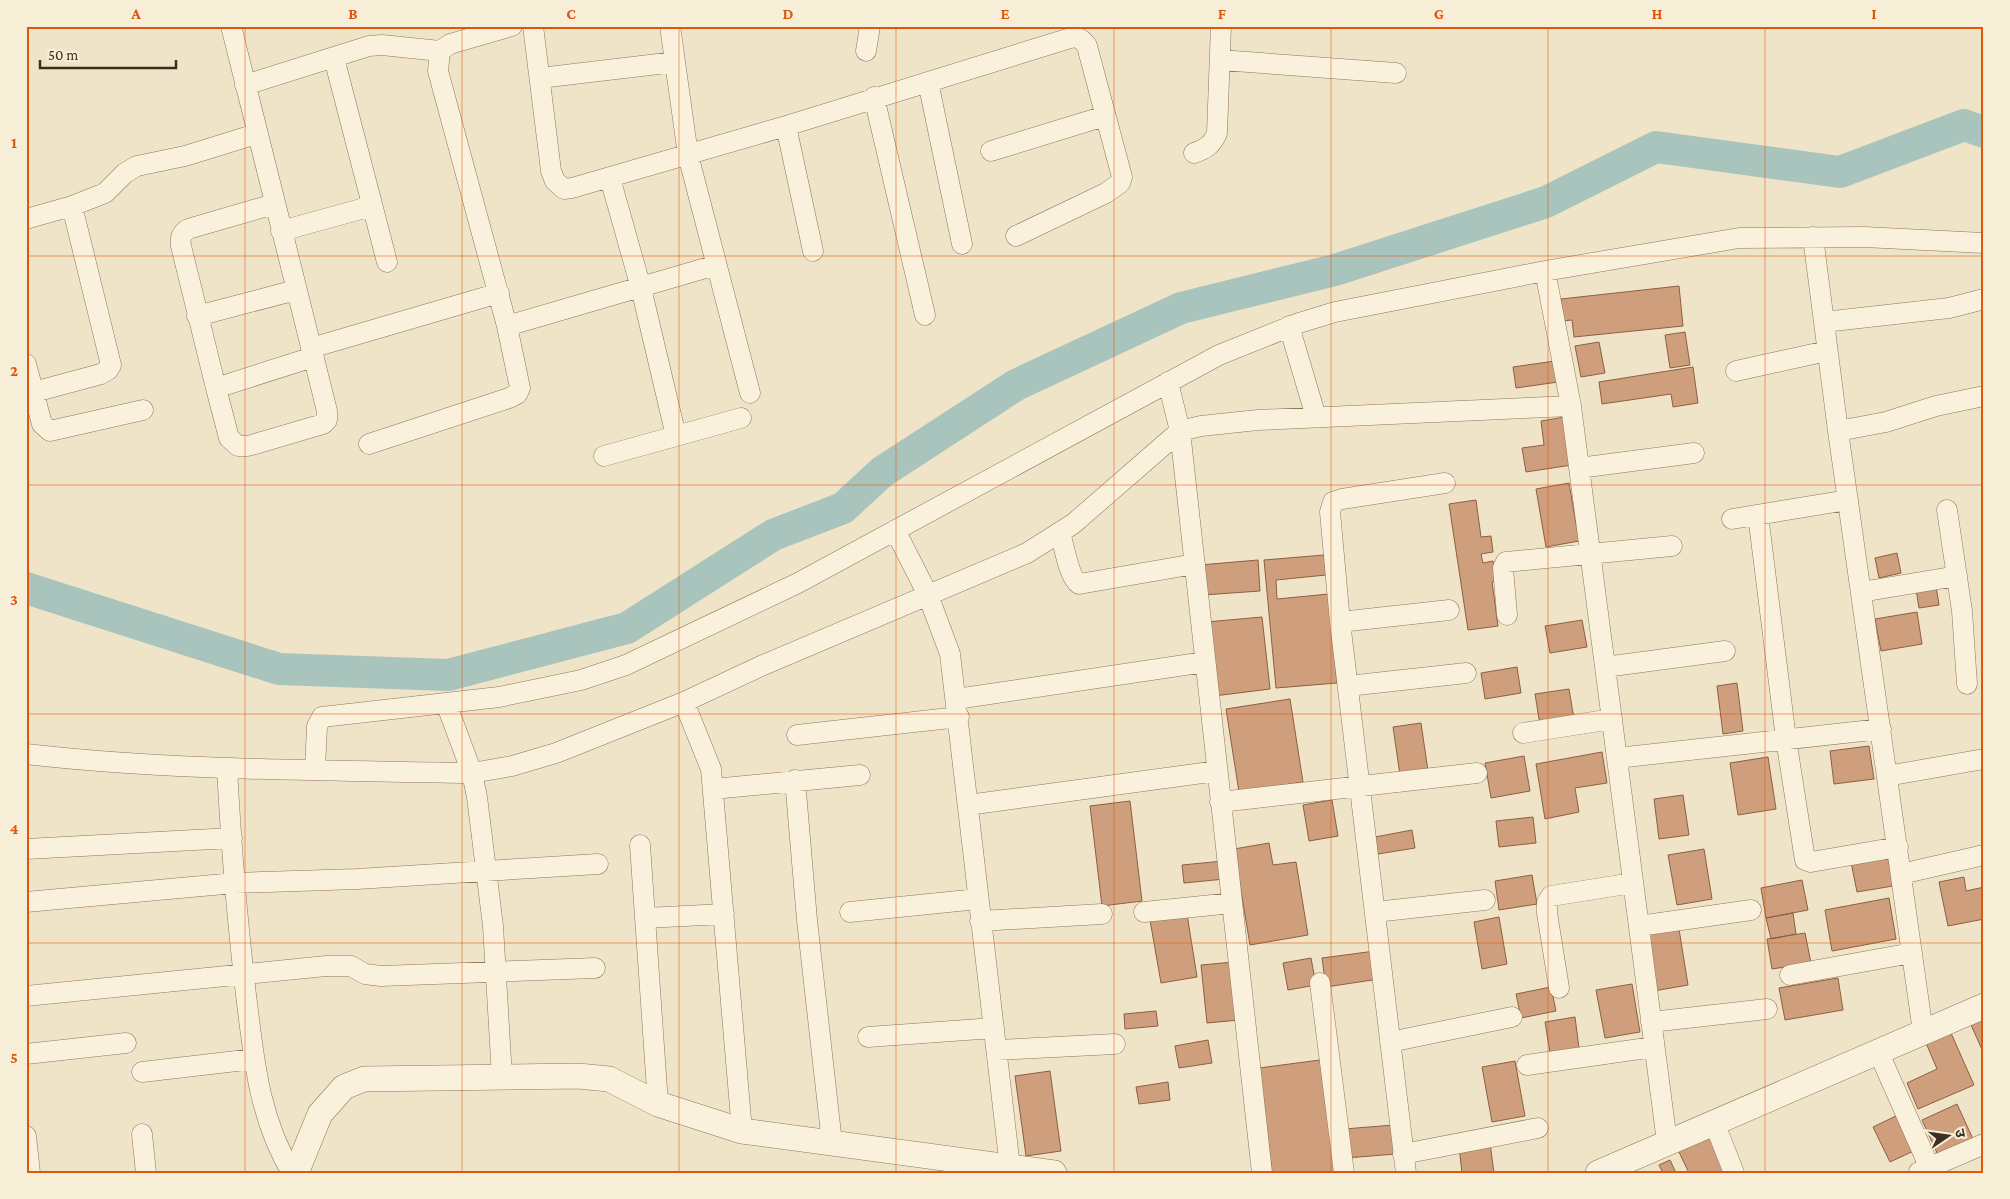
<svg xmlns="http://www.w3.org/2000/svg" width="2010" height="1199" viewBox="0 0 2010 1199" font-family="'Crimson Pro','Noto Sans Devanagari',serif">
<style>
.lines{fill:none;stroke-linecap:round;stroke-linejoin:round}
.river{stroke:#a9c4bc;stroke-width:32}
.building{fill:#cf9f7d;stroke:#8d5f41}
.minor-casing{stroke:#8d765c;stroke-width:21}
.tertiary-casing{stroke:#8d765c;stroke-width:26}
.minor{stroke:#faf1dc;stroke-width:20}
.tertiary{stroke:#faf1dc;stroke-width:25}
.grid{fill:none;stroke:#df570d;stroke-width:1;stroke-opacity:0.55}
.neatline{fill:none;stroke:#df570d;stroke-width:2}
.grid-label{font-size:16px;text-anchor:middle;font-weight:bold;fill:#df570d}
</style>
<rect width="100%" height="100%" fill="#f0e4c8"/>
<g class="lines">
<path class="river" d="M26,588l253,81 169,6 179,-47 146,-93 70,-27 39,-36 134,-87 165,-77 154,-38 211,-68 110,-55 184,25 124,-47 20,7"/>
</g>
<path class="building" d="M1679,286l4,40 -109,11 -2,-17 -9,1 -2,-22z
M1685,332l5,33 -20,3 -5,-33z
M1599,342l6,31 -24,4 -6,-31z
M1555,361l3,21 -42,6 -3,-21z
M1693,367l5,36 -25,4 -2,-13 -69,10 -3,-22z
M1565,417l7,48 -46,7 -4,-24 22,-3 -3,-24z
M1569,483l10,58 -33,6 -10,-58z
M1476,500l5,37 10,-1 2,16 -12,2 2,9 10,-2 4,20 -5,1 6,44 -30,4 -19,-126z
M1897,553l4,20 -22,5 -4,-20z
M1324,555l2,20 -50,5 1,19 52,-5 8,89 -61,5 -12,-128z
M1258,560l2,31 -57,4 -3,-30z
M1936,586l3,19 -20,3 -3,-19z
M1917,612l5,32 -41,7 -6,-32z
M1262,617l8,72 -56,7 -8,-74z
M1582,620l5,27 -37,6 -5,-27z
M1517,667l4,26 -36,6 -4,-26z
M1737,683l6,48 -20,3 -6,-48z
M1569,689l5,30 -34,6 -5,-31z
M1290,699l13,83 -64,10 -13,-83z
M1421,723l7,48 -28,4 -7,-48z
M1869,746l5,33 -40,5 -4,-33z
M1602,752l5,31 -32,5 4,24 -34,7 -9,-55z
M1524,756l6,35 -39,7 -6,-35z
M1768,757l8,52 -38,6 -8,-52z
M1683,795l6,40 -30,4 -5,-40z
M1332,800l6,36 -29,5 -6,-36z
M1130,801l12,100 -40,5 -12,-100z
M1533,817l3,26 -37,4 -3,-26z
M1412,830l3,18 -37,6 -3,-17z
M1269,843l4,22 23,-3 12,73 -58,10 -16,-96z
M1704,849l8,50 -35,6 -9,-50z
M1888,855l5,31 -36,6 -6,-30z
M1223,861l2,18 -41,4 -2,-18z
M1532,875l5,29 -38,6 -4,-29z
M1964,877l2,14 18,-4v32l-36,7 -9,-44z
M1802,880l6,30 -42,8 -5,-30z
M1889,898l7,41 -64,12 -7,-41z
M1793,913l3,21 -25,5 -5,-21z
M1187,914l10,63 -36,6 -11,-63z
M1499,917l8,47 -25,5 -8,-47z
M1679,929l9,56 -34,6 -10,-56z
M1805,933l6,30 -39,6 -5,-30z
M1375,951l4,28 -53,8 -4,-29z
M1311,958l5,27 -28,5 -5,-27z
M1234,962l5,58 -32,3 -6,-58z
M1838,978l5,32 -58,10 -6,-32z
M1632,984l8,48 -35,6 -9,-48z
M1551,987l5,24 -35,7 -5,-24z
M1156,1011l2,15 -33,3 -1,-15z
M1575,1017l4,31 -29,5 -5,-31z
M1984,1019v35l-13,-29z
M1951,1033l23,52 -56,24 -11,-26 30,-14 -11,-26z
M1208,1040l4,23 -33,5 -4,-22z
M1320,1060l16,113h-64l-13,-105z
M1515,1061l10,55 -33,6 -10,-55z
M1050,1071l11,80 -35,5 -11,-80z
M1168,1082l2,18 -31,4 -3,-17z
M1957,1104l16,35 -35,16 -16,-35z
M1902,1113l16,36 -28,13 -17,-35z
M1394,1125l2,29 -50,4 -2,-29z
M1711,1135l15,38h-37l-11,-23z
M1490,1143l4,30h-32l-3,-26z
M1670,1160l6,13h-13l-4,-8z"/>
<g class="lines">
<defs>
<path id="minor" d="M533,26l18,145 4,10 9,8 8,-1 214,-62 281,-87c10,-3 13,-2 20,7l35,131 -2,6 -14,10 -90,43
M670,26l18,129 62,238
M866,51l4,-25
M334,58l53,204
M1220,60l176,13
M540,78l135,-16
M928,82l34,162
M245,85l124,-39 13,-1 58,6
M874,97l51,218
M786,126l27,125
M991,151l114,-35
M1194,153c12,-4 18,-8 23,-20l4,-107
M610,178l31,110 35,148
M274,204l-86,25c-7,5 -8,8 -7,17l35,142 97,-31
M72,206l33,-13 20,-20 12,-7 48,-10 71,-22
M26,219l46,-13 39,159 -3,5 -7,4 -67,18
M281,231l91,-25
M1813,237l25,194 85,601
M1545,271l26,135 96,736
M197,316l99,-26
M1824,322l125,-14 35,-9
M507,326l209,-61
M1289,326l27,91
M311,348l188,-55
M26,364l16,60 8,7 93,-21
M1736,371l91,-20
M1168,382l12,49 82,742
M216,388l13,50 9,8h10l75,-22 4,-4v-9l-96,-385
M1838,431l48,-9 50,-16 48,-10
M369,444l140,-46 8,-4 3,-6 -13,-62 -69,-255 2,-20 10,-7 62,-18
M604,456l137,-38
M1579,468l115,-15
M1947,510l15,101 5,73
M1758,515l28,224 19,121 6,2 87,-15
M1732,519l116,-19
M895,530l33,65 22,59 60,513
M1060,533c4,12 9,45 19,51l116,-20
M1861,592l96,-16
M1507,615l-4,-47 3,-6 166,-16
M1340,622l109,-12
M1605,667l120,-16
M1348,686l118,-13
M956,699l249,-37
M684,702l27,67 31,362
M446,703l26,70 5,24 16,129 9,151
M1523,733l89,-14
M797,735l162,-18
M26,754c148,17 297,16 446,19l40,-7 44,-13 128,-51 77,-36 266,-113 46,-29 107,-93 21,-5 57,-6 313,-14
M1617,758l264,-29
M227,768c4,75 10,151 19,227 8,63 12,121 46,178
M315,770l2,-44 5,-9 177,-20 82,-17 45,-15 172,-82 421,-228 80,-32 36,-11 210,-41 194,-33 125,-1 120,6
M1887,776l97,-17
M795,780l12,140 25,223
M713,789l147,-14
M1220,802l257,-29
M968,805l249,-34
M640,845l18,259
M26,849l206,-11
M1901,874l83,-19
M26,902l209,-19 122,-4 241,-15
M850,912l128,-13
M1144,912l88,-9
M1375,912l110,-12
M645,918l79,-4
M980,921l122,-7
M1639,926l112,-16
M1790,975l122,-22
M1320,983l24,190
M1559,988l-12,-75v-11l4,-6 82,-13
M26,996l300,-30h25l14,8 16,2 214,-8
M1651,1022l116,-13
M868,1037l126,-9
M1390,1042l122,-25
M997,1050l118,-6
M1878,1051l54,122
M26,1054l100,-11
M1527,1065l127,-18
M142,1072l112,-13
M1714,1122l20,51
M142,1134l4,39
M26,1136l4,37
M1403,1154l135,-26
M1919,1172l65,-28
M1406,1173l-66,-551 -10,-110 3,-10 9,-3 103,-16"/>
<path id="tertiary" d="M296,1173l24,-59 24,-27 20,-8 214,-3 31,3 49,25 84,27 312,42
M1598,1173l386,-167"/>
</defs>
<use href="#minor" class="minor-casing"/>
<use href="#tertiary" class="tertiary-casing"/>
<use href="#minor" class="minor"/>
<use href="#tertiary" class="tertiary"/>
</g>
<path class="grid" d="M245,26v1147M462,26v1147M679,26v1147M896,26v1147M1114,26v1147M1331,26v1147M1548,26v1147M1765,26v1147M26,256h1958M26,485h1958M26,714h1958M26,943h1958"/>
<rect width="2010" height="1199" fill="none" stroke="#f7eed8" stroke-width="55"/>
<g transform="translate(1948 1136) rotate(77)" stroke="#f7eed8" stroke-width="4" paint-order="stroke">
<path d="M0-4L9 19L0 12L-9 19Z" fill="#3d2e20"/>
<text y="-8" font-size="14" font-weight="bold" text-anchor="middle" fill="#3d2e20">उ</text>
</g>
<path d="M40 60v8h136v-8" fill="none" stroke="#3d2e20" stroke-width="2.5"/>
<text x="48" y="60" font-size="15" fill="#3d2e20" stroke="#f7eed8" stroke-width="4" paint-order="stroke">50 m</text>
<rect x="28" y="28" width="1954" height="1144" class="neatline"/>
<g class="grid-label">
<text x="136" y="19">A</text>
<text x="353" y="19">B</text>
<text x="571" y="19">C</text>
<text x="788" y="19">D</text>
<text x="1005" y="19">E</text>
<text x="1222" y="19">F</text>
<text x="1439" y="19">G</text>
<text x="1657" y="19">H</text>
<text x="1874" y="19">I</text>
<text x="14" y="148">1</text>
<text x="14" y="376">2</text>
<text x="14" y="605">3</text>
<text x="14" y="834">4</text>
<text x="14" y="1063">5</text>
</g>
</svg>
